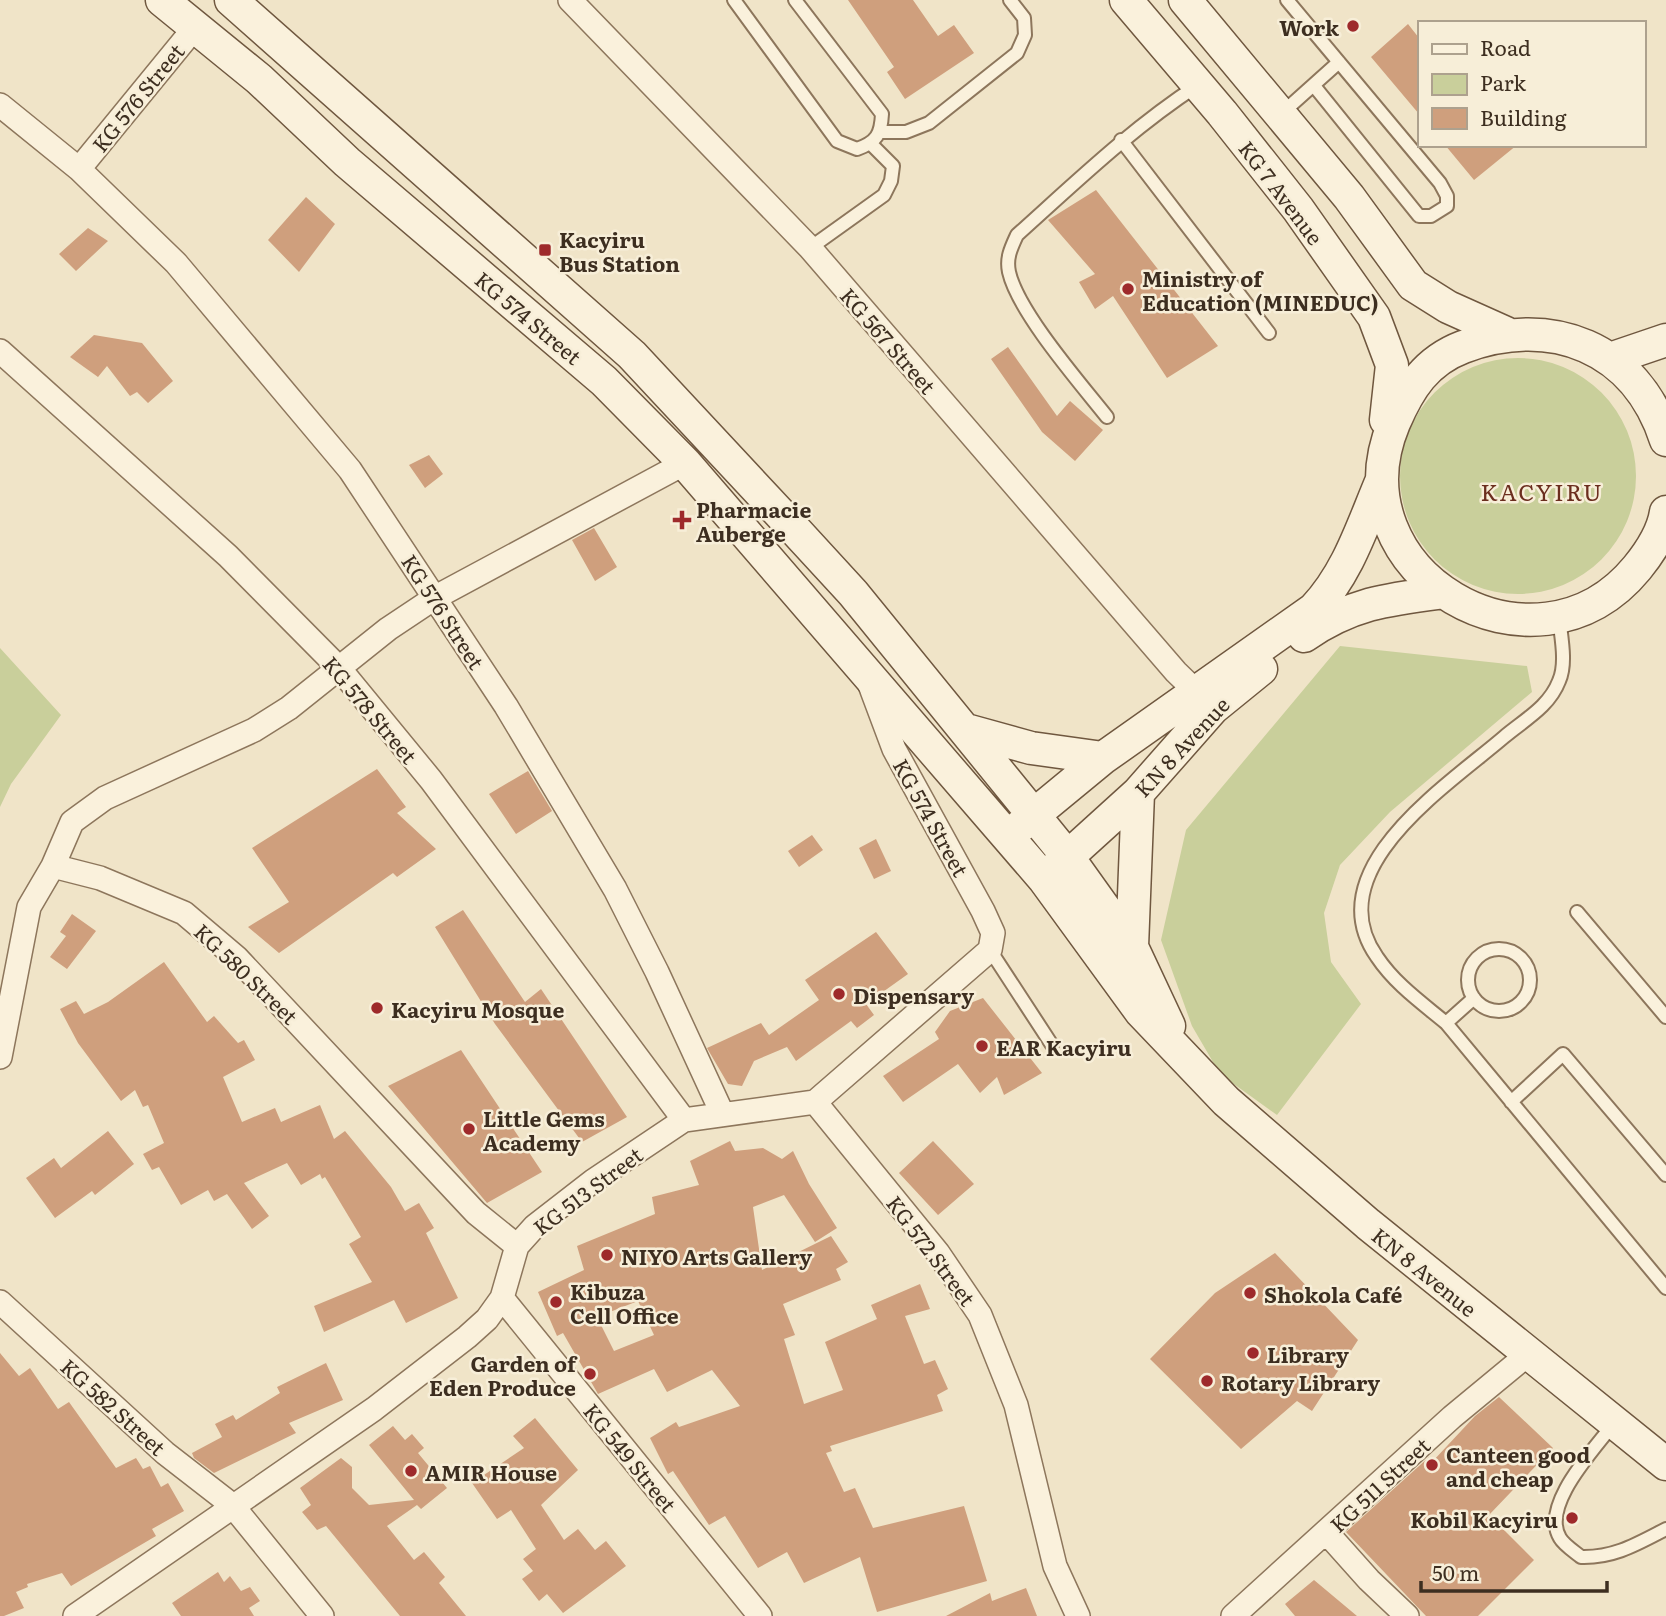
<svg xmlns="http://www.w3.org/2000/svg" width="1666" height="1616" viewBox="0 0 1666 1616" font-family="Literata,serif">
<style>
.green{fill:#c9cf9b}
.building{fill:#cf9f7d;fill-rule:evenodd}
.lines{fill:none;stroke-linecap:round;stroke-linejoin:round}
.lane-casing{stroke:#8d765c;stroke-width:16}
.street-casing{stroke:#8d765c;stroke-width:26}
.secondary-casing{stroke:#6f573f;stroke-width:35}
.lane{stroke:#faf1dc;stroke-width:12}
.street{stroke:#faf1dc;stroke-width:23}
.secondary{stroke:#faf1dc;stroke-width:32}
.poi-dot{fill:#9e2a2b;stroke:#f7eed8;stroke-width:2.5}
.labels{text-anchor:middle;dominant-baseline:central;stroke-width:5;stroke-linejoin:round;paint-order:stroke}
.poi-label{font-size:21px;font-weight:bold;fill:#3d2e20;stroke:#f7eed8;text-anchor:start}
.street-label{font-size:21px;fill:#3d2e20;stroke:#f7eed8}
.neighbourhood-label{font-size:23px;letter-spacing:2px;fill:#6b2e1e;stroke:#f7eed8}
</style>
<rect width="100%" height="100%" fill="#f0e4c8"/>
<path class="green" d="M1400 476a118 118 0 1 1 236 0a118 118 0 1 1-236 0Z
M1340,646l187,20 5,26 -142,120 -50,53 -16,48 7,49 30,42 -84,111 -57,-41 -28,-48 -31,-86 25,-110z
M0,648l61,67 -50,69 -11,23z"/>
<path class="building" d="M848,0h65l25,36 16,-11 20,28 -69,46 -18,-27 7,-5z
M1408,24l11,14v76l-48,-57z
M1445,145h72l-43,35z
M1096,190l122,156 -51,32 -54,-82 -18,13 -16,-27 16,-8 -47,-54z
M306,197l29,27 -36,48 -31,-32z
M88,228l20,13 -32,30 -17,-17z
M94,335l48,8 31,38 -25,22 -11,-11 -7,4 -23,-30 -9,11 -28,-20z
M1008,347l49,69 13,-15 33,29 -28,31 -33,-29 -51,-73z
M429,455l14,19 -18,14 -16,-23z
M594,528l23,39 -22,14 -23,-41z
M377,769l29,38 -9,6 39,36 -39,28 -4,-4 -114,80 -31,-26 41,-25 -37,-54z
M528,771l24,40 -36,23 -27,-40z
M812,835l11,15 -24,17 -11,-16z
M876,839l15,32 -17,8 -15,-31z
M463,910l62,92 16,-13 86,128 -45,25 -87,-118 -60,-97z
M72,914l24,17 -29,38 -17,-12 16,-21 -6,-4z
M876,932l32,42 -42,30 8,11 -17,13 -6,-7 -55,40 -9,-14 -33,14 -12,25 -14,-2 -21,-36 54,-25 8,12 50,-35 -14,-20z
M164,962l43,60 7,-6 24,27 6,-3 11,20 -32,17 19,45 33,-14 6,14 39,-17 14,34 11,-8 46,56 14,24 14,-8 15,25 -8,5 32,65 -52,25 -12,-23 -70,32 -10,-26 58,-24 -23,-38 12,-7 -36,-60 -3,2 -2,-5 -19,11 -14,-22 -43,20 25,33 -17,13 -25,-35 -13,7 -6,-11 -27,15 -22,-38 -7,3 -9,-16 21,-11 -16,-38 -5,2 -8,-17 -14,11 -43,-58 -18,-34 16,-8 8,13 24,-12z
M983,998l59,75 -38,22 -7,-18 -17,16 -22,-29 -55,38 -20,-26 56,-37 -4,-7 15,-21z
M461,1050l81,122 -55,31 -99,-117z
M108,1131l26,33 -39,31 -3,-4 -37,27 -29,-40 28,-20 7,10z
M730,1141l5,10 28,-3 19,11 11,-8 16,33 28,44 -22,14 -31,-47 -31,12 9,63 69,-34 17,26 -12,7 5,11 -58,24 12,31 -11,4 20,65 39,-14 -18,-48 52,-23 -6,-14 49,-21 10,25 -25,7 19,48 11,-4 13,29 -11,6 6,16 -113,35 2,5 -6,2 18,39 11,-4 18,40 91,-22 23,75 -110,31 -17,-55 -56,26 -17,-31 -29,16 -33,-52 -16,9 -36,-54 -5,3 -18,-36 26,-16 3,5 61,-21 -28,-36 -45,22 -13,-23 -56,25 -35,-61 -6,3 -19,-44 46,-22 -7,-24 78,-32 -3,-17 47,-12 -9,-24zM638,1301l16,34 -40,16 -17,-34z
M933,1141l41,43 -36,31 -39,-42z
M1275,1253l83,87 -46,71 -15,-10 -56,48 -91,-90 65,-66z
M0,1353l19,23 11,-8 28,41 11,-7 47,66 20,-10 7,11 7,-3 11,21 7,-4 16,28 -32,18 4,7 -85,50 -9,-13 -35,11 1,3 -12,5 8,16 -20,8h-4z
M326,1363l17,37 -54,23 7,10 -82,40 -20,-15 -2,-5 30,-16 -7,-13 18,-9 3,5 44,-27 -3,-6z
M1499,1397l54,51 -64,67 45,45 -56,56h-52l-80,-84 83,-75 4,4 42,-45z
M535,1418l43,52 -37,35 23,35 14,-11 17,21 11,-9 20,25 -63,47 -16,-19 -8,7 -17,-22 11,-8 -10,-12 13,-10 -25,-39 -14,9 -25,-36 52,-35 -11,-12z
M393,1426l12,14 7,-6 12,14 -6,5 29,35 -26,21 -4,-4 -30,21 27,34 10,-8 21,25 -6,6 27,33h-66l-74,-90 -9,4 -15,-18 9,-7 -11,-17 41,-30 11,9v21l17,17 45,-5 -45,-55z
M218,1572l6,10 6,-6 11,15 9,-4 10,14 -11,7 5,8h-73l-9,-13z
M1314,1580l43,36h-62l-10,-12z
M1026,1588l11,28h-91l44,-23 2,8z"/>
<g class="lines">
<defs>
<path id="lane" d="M734,0l103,141 20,8c20,-7 24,-15 25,-35l-87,-114
M1287,0l153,183 7,13v10l-16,10h-12l-104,-129
M1281,114l58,-52
M881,132h25l23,-9 88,-70 8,-18 -1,-17 -14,-18
M1121,140l148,193
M810,248l74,-53 7,-14 2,-15 -22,-22
M1107,417c-27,-34 -89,-105 -98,-145 -3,-14 2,-24 8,-37 59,-53 115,-107 181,-150
M1559,617c2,20 8,46 0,64 -10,26 -35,39 -55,56 -57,49 -188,133 -127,220 18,27 45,46 69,66l220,265
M1577,912l89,105
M1468 980a31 31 0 1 1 62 0a31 31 0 1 1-62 0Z
M990,950l62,95
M1446,1023l28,-25
M1511,1102l52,-48 103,121
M1614,1423c-19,26 -74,82 -54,115 4,7 15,14 21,19 33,1 56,-13 85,-28"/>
<path id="street" d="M570,0l240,248 366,424 31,30
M196,26l-117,143 97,94 174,207 156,236 109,183 42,83 65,141
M0,105l79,64
M0,351l228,205 111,112 92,112 253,340
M53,866l19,-44 33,-24 149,-68 35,-22 99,-79 48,-32 249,-134
M0,1057l29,-150 24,-41 47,12 84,35 53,45 239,255 41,33
M815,1102l123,151 42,62 36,90 39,161 23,50
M502,1298l258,318
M0,1302l165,151 67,52 90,111
M1327,1533l42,47 38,36
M75,1616l299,-207 93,-72 20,-18 15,-21 15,-52 18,-20 58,-45 91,-61 131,-18 175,-152 3,-17 -10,-22 -89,-162 -24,-64
M1233,1616l219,-199 75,-62"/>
<path id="secondary" d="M162,0l97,79 88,83 257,219 81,82 359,416 97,133 85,89 142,123 298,240
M231,0l401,355 153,164 68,74 214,263 65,91 37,79
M1126,0l96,113 76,96 76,108 18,48 -6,55
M1185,0l164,197 64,88 35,22 58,26
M1610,359l56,-19
M1666,440c-30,-93 -115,-126 -203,-93 -37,14 -54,41 -69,76 -63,150 141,269 243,145 13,-16 26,-36 29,-56
M1304,636c48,-33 85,-37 140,-44
M966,730l65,18 72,10
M1018,828l85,-70 211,-149c34,-36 48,-82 67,-127
M1052,871l86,-78 75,-85 48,-39
M1132,947l6,-154"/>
</defs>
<use href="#lane" class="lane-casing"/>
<use href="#street" class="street-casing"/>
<use href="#secondary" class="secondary-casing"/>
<use href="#lane" class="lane"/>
<use href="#street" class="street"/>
<use href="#secondary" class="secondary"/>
</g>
<g class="poi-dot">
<circle cx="1353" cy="26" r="7"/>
<rect x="538" y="243" width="14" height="14" rx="3.5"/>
<circle cx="1128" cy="289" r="7"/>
<path d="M678.5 509.5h7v7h7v7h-7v7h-7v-7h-7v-7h7z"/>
<circle cx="839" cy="994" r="7"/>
<circle cx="377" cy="1008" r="7"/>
<circle cx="982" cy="1046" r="7"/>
<circle cx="469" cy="1129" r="7"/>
<circle cx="607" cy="1255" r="7"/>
<circle cx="1250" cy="1293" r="7"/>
<circle cx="556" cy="1302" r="7"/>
<circle cx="1253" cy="1353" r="7"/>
<circle cx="590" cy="1374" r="7"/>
<circle cx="1207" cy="1381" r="7"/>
<circle cx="1432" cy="1465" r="7"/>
<circle cx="411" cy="1471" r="7"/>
<circle cx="1572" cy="1518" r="7"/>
</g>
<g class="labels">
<g class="poi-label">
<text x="1339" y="26" text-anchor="end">Work</text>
<text x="559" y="238">Kacyiru<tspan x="559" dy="24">Bus Station</tspan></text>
<text x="1142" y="277">Ministry of<tspan x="1142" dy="24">Education (MINEDUC)</tspan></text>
<text x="696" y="508">Pharmacie<tspan x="696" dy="24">Auberge</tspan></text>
<text x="853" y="994">Dispensary</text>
<text x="391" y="1008">Kacyiru Mosque</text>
<text x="996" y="1046">EAR Kacyiru</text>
<text x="483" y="1117">Little Gems<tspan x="483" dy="24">Academy</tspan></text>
<text x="621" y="1255">NIYO Arts Gallery</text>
<text x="570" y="1290">Kibuza<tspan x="570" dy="24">Cell Office</tspan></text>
<text x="1264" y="1293">Shokola Café</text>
<text x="1267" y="1353">Library</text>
<text x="576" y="1362" text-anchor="end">Garden of<tspan x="576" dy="24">Eden Produce</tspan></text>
<text x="1221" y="1381">Rotary Library</text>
<text x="1446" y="1453">Canteen good<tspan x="1446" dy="24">and cheap</tspan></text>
<text x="425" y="1471">AMIR House</text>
<text x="1558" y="1518" text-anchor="end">Kobil Kacyiru</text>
</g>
<g class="street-label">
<text transform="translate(137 97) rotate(-51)">KG 576 Street</text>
<text transform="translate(1282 192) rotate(53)">KG 7 Avenue</text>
<text transform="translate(529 317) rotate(40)">KG 574 Street</text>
<text transform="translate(889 340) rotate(49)">KG 567 Street</text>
<text transform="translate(444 611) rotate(57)">KG 576 Street</text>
<text transform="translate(371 709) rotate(50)">KG 578 Street</text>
<text transform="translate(1181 746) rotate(-47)">KN 8 Avenue</text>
<text transform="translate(932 817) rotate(61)">KG 574 Street</text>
<text transform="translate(247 973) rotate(44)">KG 580 Street</text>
<text transform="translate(587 1190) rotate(-37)">KG 513 Street</text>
<text transform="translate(932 1250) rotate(53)">KG 572 Street</text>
<text transform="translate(1425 1271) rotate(39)">KN 8 Avenue</text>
<text transform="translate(114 1406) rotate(42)">KG 582 Street</text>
<text transform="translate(631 1457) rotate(51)">KG 549 Street</text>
<text transform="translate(1379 1484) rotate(-43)">KG 511 Street</text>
</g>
<g class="neighbourhood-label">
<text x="1542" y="491">KACYIRU</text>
</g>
</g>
<rect x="1418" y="21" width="228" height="126" fill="#f7eed8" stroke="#ada18e" stroke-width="2"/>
<rect x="1432" y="44" width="35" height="10" fill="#faf1dc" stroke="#ada18e" stroke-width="2"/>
<text x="1480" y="56" font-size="21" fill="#3d2e20">Road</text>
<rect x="1432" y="74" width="35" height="21" fill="#c9cf9b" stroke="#ada18e" stroke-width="2"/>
<text x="1480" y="91" font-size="21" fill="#3d2e20">Park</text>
<rect x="1432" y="108" width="35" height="21" fill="#cf9f7d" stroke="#ada18e" stroke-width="2"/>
<text x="1480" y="126" font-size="21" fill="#3d2e20">Building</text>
<path d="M1421 1581v10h186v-10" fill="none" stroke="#3d2e20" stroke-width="3.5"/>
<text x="1432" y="1581" font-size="21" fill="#3d2e20" stroke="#f7eed8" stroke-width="5" paint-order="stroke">50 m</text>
</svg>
